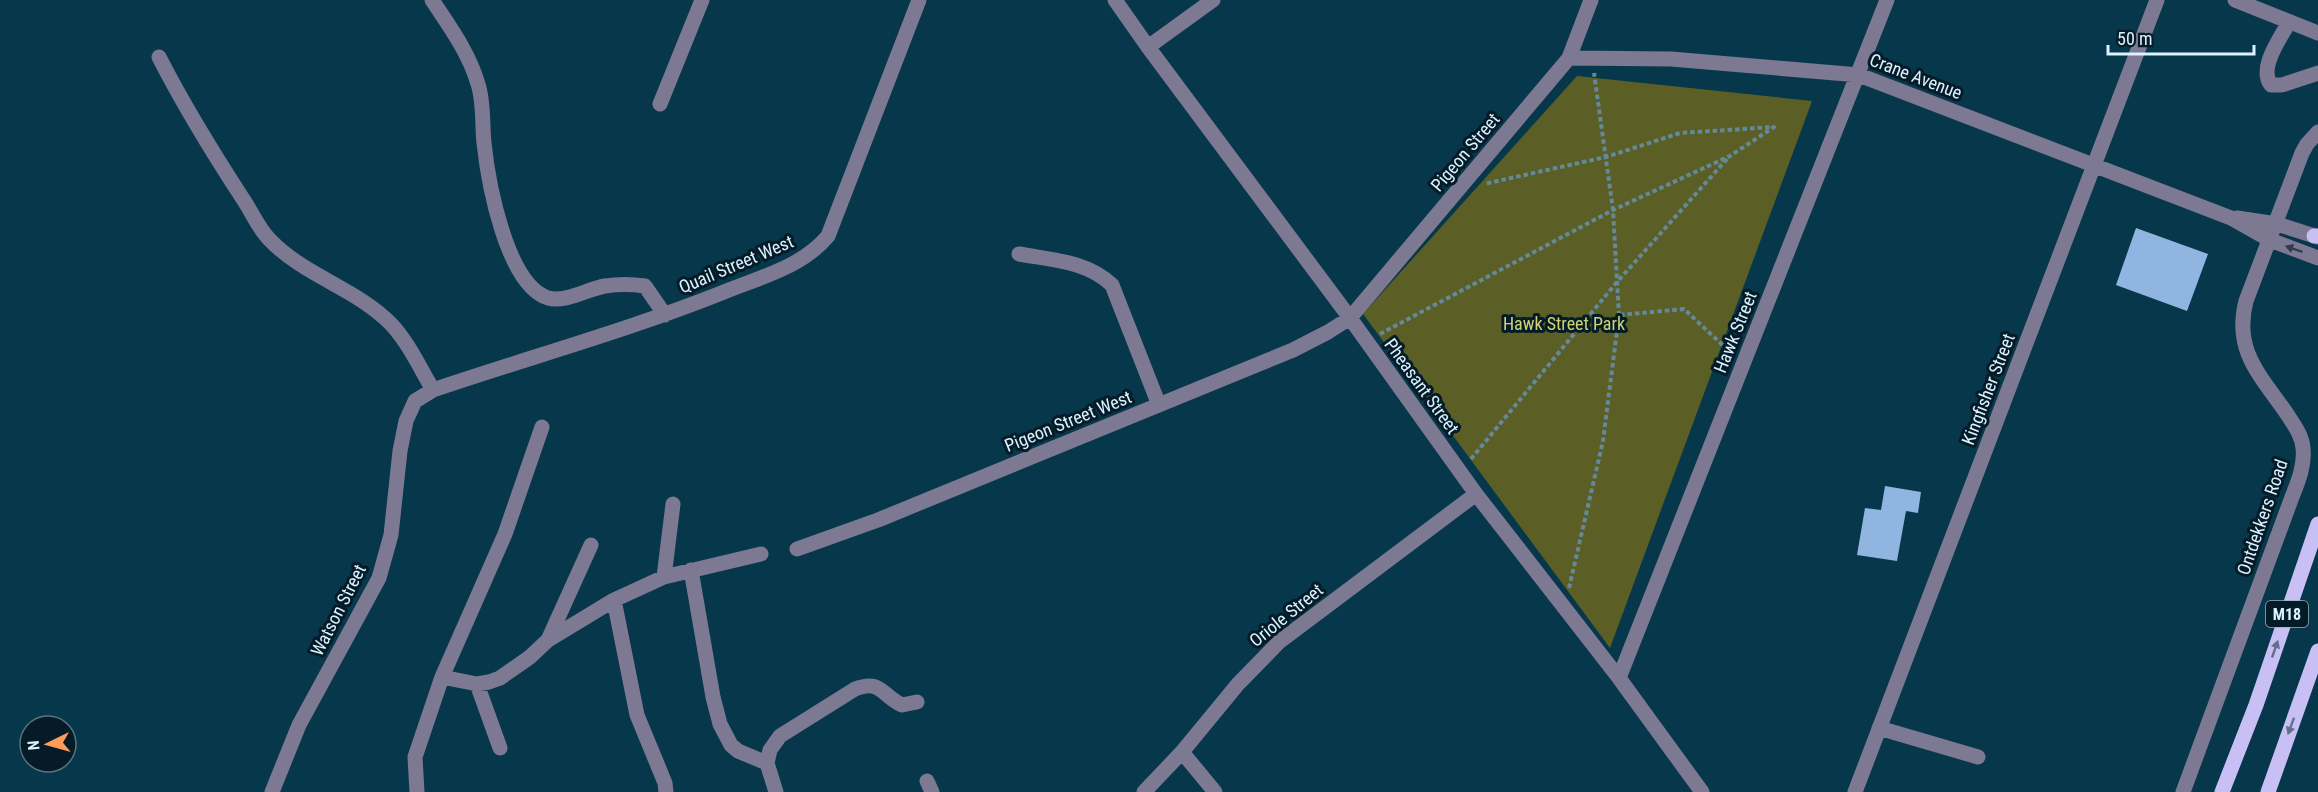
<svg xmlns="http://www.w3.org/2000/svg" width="2318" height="792" viewBox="0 0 2318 792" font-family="'Roboto Condensed',sans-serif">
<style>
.green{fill:#5b5f26}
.building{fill:#90b5e0}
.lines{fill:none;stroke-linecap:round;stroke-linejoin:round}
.path{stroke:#64899a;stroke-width:4;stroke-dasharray:4.5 3;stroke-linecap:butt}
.minor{stroke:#7d7993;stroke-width:15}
.major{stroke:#c8bff5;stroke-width:15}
.oneway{fill:#2f3d4d}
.oneway2{fill:#666e8e}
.labels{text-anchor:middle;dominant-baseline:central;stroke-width:6;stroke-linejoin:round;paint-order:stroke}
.shield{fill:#051c28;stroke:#9bb2be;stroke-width:1.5}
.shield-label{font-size:16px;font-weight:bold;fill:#dbf2ff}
.street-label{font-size:18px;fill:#dbf2ff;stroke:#051c28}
.park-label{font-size:18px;fill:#cdd475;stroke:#051c28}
</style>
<rect width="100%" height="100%" fill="#07374b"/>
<path class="green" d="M1577,76l235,25 -202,547 -247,-334z"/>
<path class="building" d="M2136,228l72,26 -21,57 -71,-26z
M1885,486l36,6 -3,21 -12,-2 -9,50 -40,-6 8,-47 16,2z"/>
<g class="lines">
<path class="path" d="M1620,315l64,-6 46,43
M1380,334l233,-124 117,-54 44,-29 -94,6 -74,24 -122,27
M1471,459l146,-177 110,-123
M1569,588l34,-147 16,-126 -6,-105 -19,-137"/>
<path class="minor" d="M432,0c18,27 37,53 46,84 6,18 4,40 6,59 4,38 22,141 64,155 18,5 39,-9 57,-12 14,-2 26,-2 40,0l20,29
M1115,0l33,47 202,271 126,176 143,184 83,114
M2235,0l83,33
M2289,22c-9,17 -31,46 -18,63h11l36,-12
M1148,47l65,-47
M159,57c25,49 54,96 84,142 9,13 16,31 28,42 34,35 86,48 120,83 17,18 29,44 42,66
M1569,58l102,1 188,16 372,143 39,22 48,18
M660,104l42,-104
M2237,218l40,6 41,13
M1019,254c33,6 68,7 93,31l47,120
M797,549l81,-29 415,-170 35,-18 22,-14 219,-260 22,-58
M691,570l22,127 7,27 11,21 7,6 29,12 9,29
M664,577l9,-73
M614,600l23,115 28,68 1,9
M548,640l66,-40 50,-23 97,-23
M442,677l35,7 12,-2 11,-4 30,-21 18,-17 43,-95
M1619,678l268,-678
M477,684l23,64
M1879,728l99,29
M1182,752l33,40
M767,763l3,-13 10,-14 75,-47c26,-10 26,6 47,16l15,-3
M927,781l5,11
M272,792l27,-67 80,-147 12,-43 9,-84 6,-30 9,-20 18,-11c97,-33 196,-60 291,-98 37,-15 78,-25 104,-56l91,-236
M417,792l-2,-35 27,-80 63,-143 37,-107
M1144,792l38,-40 56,-68 41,-42 197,-148
M1855,792l302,-792
M2183,792l109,-295c6,-15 13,-32 11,-49 -1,-13 -9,-23 -16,-34 -26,-38 -54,-63 -41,-113l56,-148 5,-9 11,-12"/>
<path class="major" d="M2314,236h4
M2222,792l34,-87 62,-181
M2268,792l50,-141"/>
</g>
<defs><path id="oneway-solid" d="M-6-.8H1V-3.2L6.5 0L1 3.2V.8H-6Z" transform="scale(1.5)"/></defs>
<use class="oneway" href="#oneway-solid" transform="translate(2294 249) rotate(-161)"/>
<g class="oneway2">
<use href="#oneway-solid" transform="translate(2275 649) rotate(-71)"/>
<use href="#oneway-solid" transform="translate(2291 726) rotate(110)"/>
</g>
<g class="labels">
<rect class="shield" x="2266" y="601" width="42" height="26" rx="4.5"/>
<g class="shield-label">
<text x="2287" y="614">M18</text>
</g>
<g class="street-label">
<text transform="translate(1916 76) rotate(21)">Crane Avenue</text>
<text transform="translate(1465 152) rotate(-50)">Pigeon Street</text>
<text transform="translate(736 264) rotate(-23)">Quail Street West</text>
<text transform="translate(1735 332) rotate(-68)">Hawk Street</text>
<text transform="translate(1422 386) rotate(54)">Pheasant Street</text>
<text transform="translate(1988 389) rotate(-69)">Kingfisher Street</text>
<text transform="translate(1068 421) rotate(-22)">Pigeon Street West</text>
<text transform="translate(2262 517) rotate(-71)">Ontdekkers Road</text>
<text transform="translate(338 610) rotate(-63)">Watson Street</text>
<text transform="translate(1286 615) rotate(-39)">Oriole Street</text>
</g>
<g class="park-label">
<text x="1564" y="323">Hawk Street Park</text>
</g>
</g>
<g transform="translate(48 744) rotate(265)"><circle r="28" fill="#051c28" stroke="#5b727e" stroke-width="1.5"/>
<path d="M0-4.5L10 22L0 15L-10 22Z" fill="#ff9b5a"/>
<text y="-9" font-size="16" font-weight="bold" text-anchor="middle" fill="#dbf2ff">N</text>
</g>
<path d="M2108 45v9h146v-9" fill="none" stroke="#dbf2ff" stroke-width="3"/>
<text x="2117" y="45" font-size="18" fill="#dbf2ff" stroke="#051c28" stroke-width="4.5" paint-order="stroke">50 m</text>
</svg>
